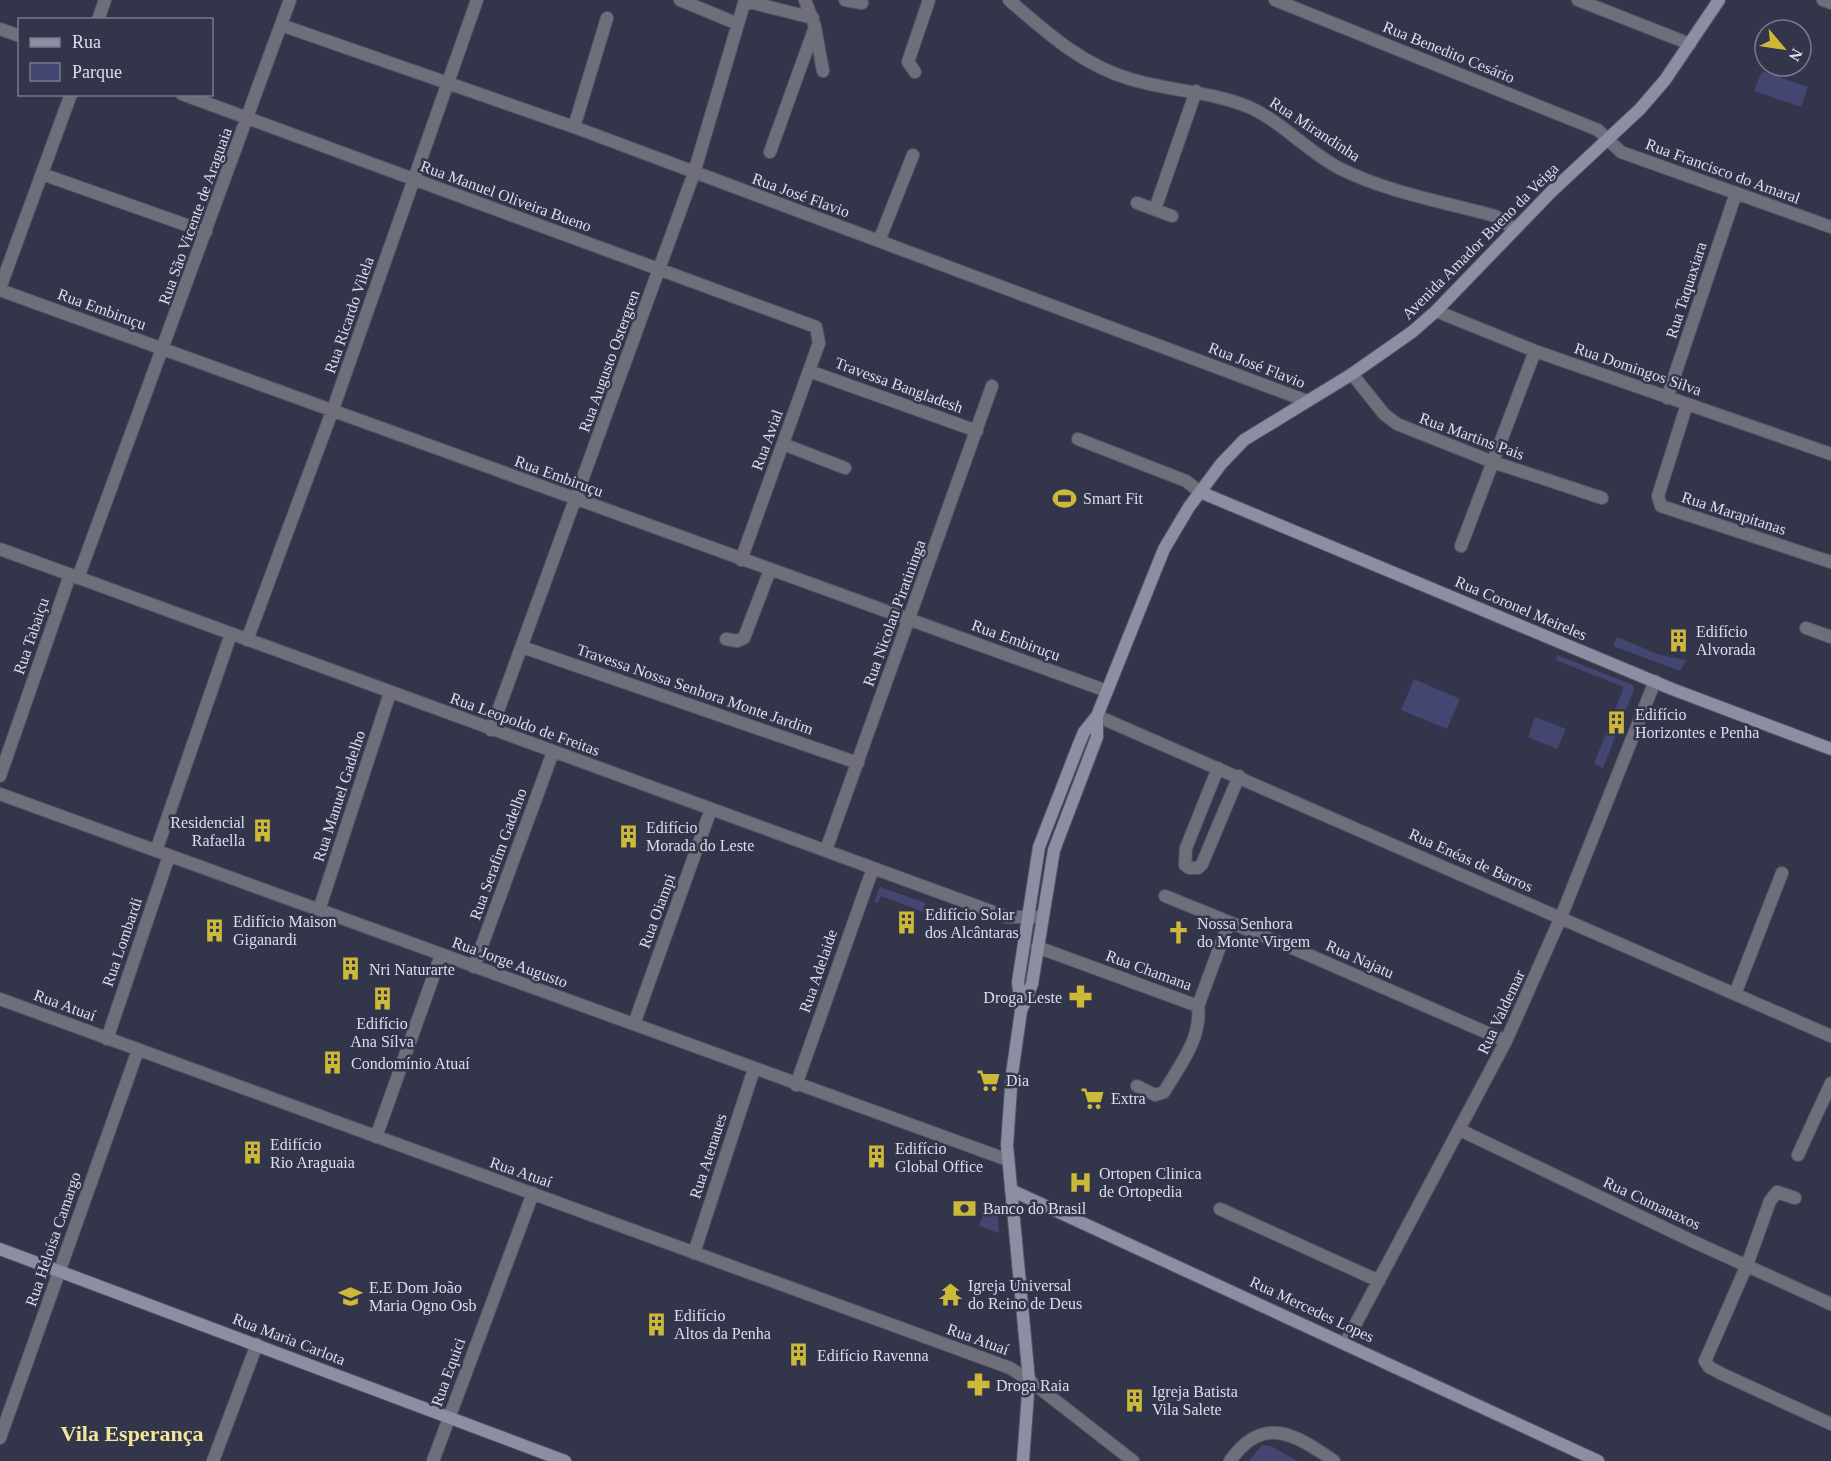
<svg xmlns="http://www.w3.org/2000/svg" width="1831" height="1461" viewBox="0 0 1831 1461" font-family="Georgia,serif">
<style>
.green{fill:#444671}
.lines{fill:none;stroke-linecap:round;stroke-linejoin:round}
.street-casing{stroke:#525468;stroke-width:14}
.secondary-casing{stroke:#525468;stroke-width:14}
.street{stroke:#6e6f7b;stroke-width:12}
.secondary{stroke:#8c8fa1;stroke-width:12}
.labels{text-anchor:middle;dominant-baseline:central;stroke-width:5;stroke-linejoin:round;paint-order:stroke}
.street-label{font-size:16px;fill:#dddfed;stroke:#33354b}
.poi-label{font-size:16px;fill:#dddfed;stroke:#33354b;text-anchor:start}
.district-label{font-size:22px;font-weight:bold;fill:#f3e697;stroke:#33354b}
</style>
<rect width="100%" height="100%" fill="#33354b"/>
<path class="green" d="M1762,71l46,16 -7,20 -47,-16z
M1617,637l43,18 26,5 -6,11 -67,-25z
M1557,655l76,30 1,5 -31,78 -9,-4 30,-77 -68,-27z
M1414,679l46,20 -13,30 -46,-19z
M1535,717l31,12 -9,20 -29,-12z
M880,887l46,16 -3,9 -42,-16 -3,7 -4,-1z
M987,1203l10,3 2,27 -20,-7z
M1262,1445l8,1 28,15h-49z"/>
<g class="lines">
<defs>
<path id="street" d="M680,0l58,24
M805,0l10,27 8,44
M845,0l17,3
M1009,0c37,32 73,65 121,79 39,12 80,12 119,28 33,15 58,44 90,61 47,24 105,34 156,48l19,13
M1275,0l323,130 23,22 210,75
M1578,0l112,44
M1823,0l8,3
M745,1l68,17
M98,20l7,-20
M281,25l293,102 733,274
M0,29l20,7
M915,72l-7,-10 21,-62
M182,94l634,233 3,16 -78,217
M574,127l33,-109
M770,152l45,-125
M42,174l164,58
M1137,203l35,13
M1155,209l41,-118
M879,241l34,-86
M0,288l71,-194
M0,290l1107,401
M1436,311l99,40 296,103
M809,371l168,60
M1352,374l32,40 13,10 96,38 109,36
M1667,398l69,-205
M1687,404l-29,92 3,10 170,56
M1078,439l108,42 14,11
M783,444l62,24
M1461,546l74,-195
M0,549l1007,368h35
M78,578l212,-578
M1806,628l25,9
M726,639l11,2 7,-3 26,-68
M247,640l86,-231 144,-409
M522,647l336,116
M1097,716l734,320
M491,730l203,-557 51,-173
M1218,768l-32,80 -1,17 4,3h9l4,-4 37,-88
M0,776l70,-201
M0,794l1008,366
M826,850l166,-464
M156,851l75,-217
M1165,896l123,50 218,95
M319,910l71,-217
M1037,947l161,59
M474,967l79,-215
M1735,994l47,-121
M0,999l1010,369 19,12 104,81
M634,1024l77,-215
M107,1039l62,-183
M796,1085l77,-217
M1137,1086l18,9 9,-3c16,-27 38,-54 34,-86l31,-84
M1460,1130l232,111 139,63
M376,1137l65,-182
M1798,1155l33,-72
M1795,1198l-18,-6 -7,9 -23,64 -42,96 4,6 13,7 109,50
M1220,1209l159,72
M694,1253l60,-184
M1346,1342l160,-301 55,-124 94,-236
M0,1438l138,-388
M213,1461l44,-117
M433,1461l100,-268
M1230,1461c33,-47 65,-27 104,0"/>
<path id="secondary" d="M1200,492l472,197 159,60
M1021,1011l11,-27 22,-134 43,-113v-21l67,-167 25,-42 32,-43 23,-24 108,-66 60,-42 24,-21 116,-120 88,-82 25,-29 54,-80
M1011,1190l587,271
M0,1249l565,212
M1023,1461l6,-81 -22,-235 5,-71 9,-63 -3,-29 21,-135 40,-103 5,-12 13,-16"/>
</defs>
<use href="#street" class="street-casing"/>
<use href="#secondary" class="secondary-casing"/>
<use href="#street" class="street"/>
<use href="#secondary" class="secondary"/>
</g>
<defs>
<symbol id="stadium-bare" viewBox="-9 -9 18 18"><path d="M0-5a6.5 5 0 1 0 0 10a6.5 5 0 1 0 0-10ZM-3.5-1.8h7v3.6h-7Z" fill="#cdb938" stroke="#33354b" stroke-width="2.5" paint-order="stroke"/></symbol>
<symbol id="building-bare" viewBox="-9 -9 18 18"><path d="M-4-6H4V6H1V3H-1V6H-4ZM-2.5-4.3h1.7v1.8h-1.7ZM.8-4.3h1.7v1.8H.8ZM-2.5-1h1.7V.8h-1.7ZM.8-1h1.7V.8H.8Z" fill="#cdb938" stroke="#33354b" stroke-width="2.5" paint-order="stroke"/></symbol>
<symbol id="church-bare" viewBox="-9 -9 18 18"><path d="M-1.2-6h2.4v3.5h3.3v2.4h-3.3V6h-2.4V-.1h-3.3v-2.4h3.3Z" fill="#cdb938" stroke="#33354b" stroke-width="2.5" paint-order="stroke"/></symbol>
<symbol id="pharmacy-bare" viewBox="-9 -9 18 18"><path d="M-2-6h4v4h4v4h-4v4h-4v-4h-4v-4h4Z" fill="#cdb938" stroke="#33354b" stroke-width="2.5" paint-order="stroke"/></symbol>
<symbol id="supermarket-bare" viewBox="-9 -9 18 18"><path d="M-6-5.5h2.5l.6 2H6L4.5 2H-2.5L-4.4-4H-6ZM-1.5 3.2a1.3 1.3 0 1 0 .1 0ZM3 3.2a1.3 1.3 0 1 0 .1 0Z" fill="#cdb938" stroke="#33354b" stroke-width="2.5" paint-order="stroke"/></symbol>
<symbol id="hospital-bare" viewBox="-9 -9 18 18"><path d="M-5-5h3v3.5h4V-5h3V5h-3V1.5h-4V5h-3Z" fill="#cdb938" stroke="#33354b" stroke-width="2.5" paint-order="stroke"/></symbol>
<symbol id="bank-bare" viewBox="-9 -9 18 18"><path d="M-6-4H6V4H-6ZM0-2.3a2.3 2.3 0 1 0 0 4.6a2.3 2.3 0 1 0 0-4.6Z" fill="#cdb938" stroke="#33354b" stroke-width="2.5" paint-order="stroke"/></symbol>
<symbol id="temple-bare" viewBox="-9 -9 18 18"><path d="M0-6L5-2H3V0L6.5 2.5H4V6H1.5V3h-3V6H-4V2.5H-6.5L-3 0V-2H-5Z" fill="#cdb938" stroke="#33354b" stroke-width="2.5" paint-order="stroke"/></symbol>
<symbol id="school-bare" viewBox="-9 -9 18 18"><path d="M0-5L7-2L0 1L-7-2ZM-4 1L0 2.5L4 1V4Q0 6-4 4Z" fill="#cdb938" stroke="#33354b" stroke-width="2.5" paint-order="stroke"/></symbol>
</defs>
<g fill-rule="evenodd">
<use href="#stadium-bare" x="1048" y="482" width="33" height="33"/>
<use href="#building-bare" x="1662" y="624" width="33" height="33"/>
<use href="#building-bare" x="1600" y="706" width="33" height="33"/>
<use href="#building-bare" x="246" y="814" width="33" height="33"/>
<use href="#building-bare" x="612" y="820" width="33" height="33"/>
<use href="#building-bare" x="890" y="906" width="33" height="33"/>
<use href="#building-bare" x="198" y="914" width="33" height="33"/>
<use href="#church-bare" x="1162" y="916" width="33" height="33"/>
<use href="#building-bare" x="334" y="952" width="33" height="33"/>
<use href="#pharmacy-bare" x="1064" y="980" width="33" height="33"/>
<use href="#building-bare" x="366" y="982" width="33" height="33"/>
<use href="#building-bare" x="316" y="1046" width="33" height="33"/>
<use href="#supermarket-bare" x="972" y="1064" width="33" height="33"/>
<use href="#supermarket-bare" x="1076" y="1082" width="33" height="33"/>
<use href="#building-bare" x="236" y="1136" width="33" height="33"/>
<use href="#building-bare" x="860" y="1140" width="33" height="33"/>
<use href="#hospital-bare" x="1064" y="1166" width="33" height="33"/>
<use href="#bank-bare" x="948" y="1192" width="33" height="33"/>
<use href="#temple-bare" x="934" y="1278" width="33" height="33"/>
<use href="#school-bare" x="334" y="1280" width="33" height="33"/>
<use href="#building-bare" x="640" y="1308" width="33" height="33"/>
<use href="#building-bare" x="782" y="1338" width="33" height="33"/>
<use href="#pharmacy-bare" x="962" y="1368" width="33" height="33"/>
<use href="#building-bare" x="1118" y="1384" width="33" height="33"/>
</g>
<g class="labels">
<g class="street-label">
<text transform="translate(1449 52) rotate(22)">Rua Benedito Cesário</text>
<text transform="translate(1315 129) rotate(33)">Rua Mirandinha</text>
<text transform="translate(1723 171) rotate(20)">Rua Francisco do Amaral</text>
<text transform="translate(801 195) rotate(20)">Rua José Flavio</text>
<text transform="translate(506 196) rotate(20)">Rua Manuel Oliveira Bueno</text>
<text transform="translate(195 216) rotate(-70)">Rua São Vicente de Araguaia</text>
<text transform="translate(1480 241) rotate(-45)">Avenida Amador Bueno da Veiga</text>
<text transform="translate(1686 290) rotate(-72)">Rua Taquaxiara</text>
<text transform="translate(102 309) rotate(20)">Rua Embiruçu</text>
<text transform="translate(349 315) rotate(-71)">Rua Ricardo Vilela</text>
<text transform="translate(609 361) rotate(-70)">Rua Augusto Ostergren</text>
<text transform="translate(1257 365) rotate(21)">Rua José Flavio</text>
<text transform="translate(1638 369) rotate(19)">Rua Domingos Silva</text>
<text transform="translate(899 385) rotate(20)">Travessa Bangladesh</text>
<text transform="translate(1472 436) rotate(20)">Rua Martins Pais</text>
<text transform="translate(767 440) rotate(-70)">Rua Avial</text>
<text transform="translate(559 476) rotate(20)">Rua Embiruçu</text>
<text transform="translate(1734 513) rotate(18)">Rua Marapitanas</text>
<text transform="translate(1521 608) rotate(23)">Rua Coronel Meireles</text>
<text transform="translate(894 613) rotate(-70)">Rua Nicolau Piratininga</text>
<text transform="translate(31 636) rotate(-71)">Rua Tabaiçu</text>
<text transform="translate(1016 640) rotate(20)">Rua Embiruçu</text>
<text transform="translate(695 689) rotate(19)">Travessa Nossa Senhora Monte Jardim</text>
<text transform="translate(525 724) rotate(20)">Rua Leopoldo de Freitas</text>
<text transform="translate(339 796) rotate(-72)">Rua Manuel Gadelho</text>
<text transform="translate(498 854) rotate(-70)">Rua Serafim Gadelho</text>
<text transform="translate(1471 860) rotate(24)">Rua Enéas de Barros</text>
<text transform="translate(657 911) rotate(-70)">Rua Oiampi</text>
<text transform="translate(122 942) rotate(-71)">Rua Lombardi</text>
<text transform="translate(1360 959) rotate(24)">Rua Najatu</text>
<text transform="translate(510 962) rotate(20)">Rua Jorge Augusto</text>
<text transform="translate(1149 970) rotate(20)">Rua Chamana</text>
<text transform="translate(818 971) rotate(-71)">Rua Adelaide</text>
<text transform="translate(65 1005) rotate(20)">Rua Atuaí</text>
<text transform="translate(1501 1012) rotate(-65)">Rua Valdemar</text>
<text transform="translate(708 1156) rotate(-72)">Rua Atenaues</text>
<text transform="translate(521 1172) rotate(19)">Rua Atuaí</text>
<text transform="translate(1652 1203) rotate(25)">Rua Cumanaxos</text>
<text transform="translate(53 1239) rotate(-71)">Rua Heloísa Camargo</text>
<text transform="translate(1312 1309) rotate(25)">Rua Mercedes Lopes</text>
<text transform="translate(289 1339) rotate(21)">Rua Maria Carlota</text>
<text transform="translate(978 1339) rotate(20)">Rua Atuaí</text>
<text transform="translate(448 1372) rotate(-70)">Rua Equici</text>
</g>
<g class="poi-label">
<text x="1083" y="498">Smart Fit</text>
<text x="1696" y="631">Edifício<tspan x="1696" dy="18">Alvorada</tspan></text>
<text x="1635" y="714">Edifício<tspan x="1635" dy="18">Horizontes e Penha</tspan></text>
<text x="245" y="822" text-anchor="end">Residencial<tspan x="245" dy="18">Rafaella</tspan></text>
<text x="646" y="827">Edifício<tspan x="646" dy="18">Morada do Leste</tspan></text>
<text x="925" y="914">Edifício Solar<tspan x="925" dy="18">dos Alcântaras</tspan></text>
<text x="233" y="921">Edifício Maison<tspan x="233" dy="18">Giganardi</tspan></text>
<text x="1197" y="923">Nossa Senhora<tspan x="1197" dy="18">do Monte Virgem</tspan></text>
<text x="369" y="969">Nri Naturarte</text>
<text x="1062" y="997" text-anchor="end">Droga Leste</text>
<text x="382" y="1023" text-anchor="middle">Edifício<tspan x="382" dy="18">Ana Sílva</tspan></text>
<text x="351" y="1063">Condomínio Atuaí</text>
<text x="1006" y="1080">Dia</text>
<text x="1111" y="1098">Extra</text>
<text x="270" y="1144">Edifício<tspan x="270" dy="18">Rio Araguaia</tspan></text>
<text x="895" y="1148">Edifício<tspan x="895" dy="18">Global Office</tspan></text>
<text x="1099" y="1173">Ortopen Clinica<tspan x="1099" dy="18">de Ortopedia</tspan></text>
<text x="983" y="1208">Banco do Brasil</text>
<text x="968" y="1285">Igreja Universal<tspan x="968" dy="18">do Reino de Deus</tspan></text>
<text x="369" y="1287">E.E Dom João<tspan x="369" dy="18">Maria Ogno Osb</tspan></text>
<text x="674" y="1315">Edifício<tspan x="674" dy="18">Altos da Penha</tspan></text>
<text x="817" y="1355">Edifício Ravenna</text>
<text x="996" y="1385">Droga Raia</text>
<text x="1152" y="1391">Igreja Batista<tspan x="1152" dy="18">Vila Salete</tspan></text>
</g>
<g class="district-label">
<text x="132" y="1433">Vila Esperança</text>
</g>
</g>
<rect x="18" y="18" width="195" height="78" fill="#33354b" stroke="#77798c" stroke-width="1.5"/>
<rect x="30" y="38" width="30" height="9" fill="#8c8fa1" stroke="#77798c" stroke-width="1.5"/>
<text x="72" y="48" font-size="18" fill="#dddfed">Rua</text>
<rect x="30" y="63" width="30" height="18" fill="#444671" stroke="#77798c" stroke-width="1.5"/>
<text x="72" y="78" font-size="18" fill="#dddfed">Parque</text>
<g transform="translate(1783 48) rotate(119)"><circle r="28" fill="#33354b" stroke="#77798c" stroke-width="1.5"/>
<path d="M0-4.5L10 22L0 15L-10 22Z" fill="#cdb938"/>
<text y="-9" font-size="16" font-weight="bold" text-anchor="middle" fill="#dddfed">N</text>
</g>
</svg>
